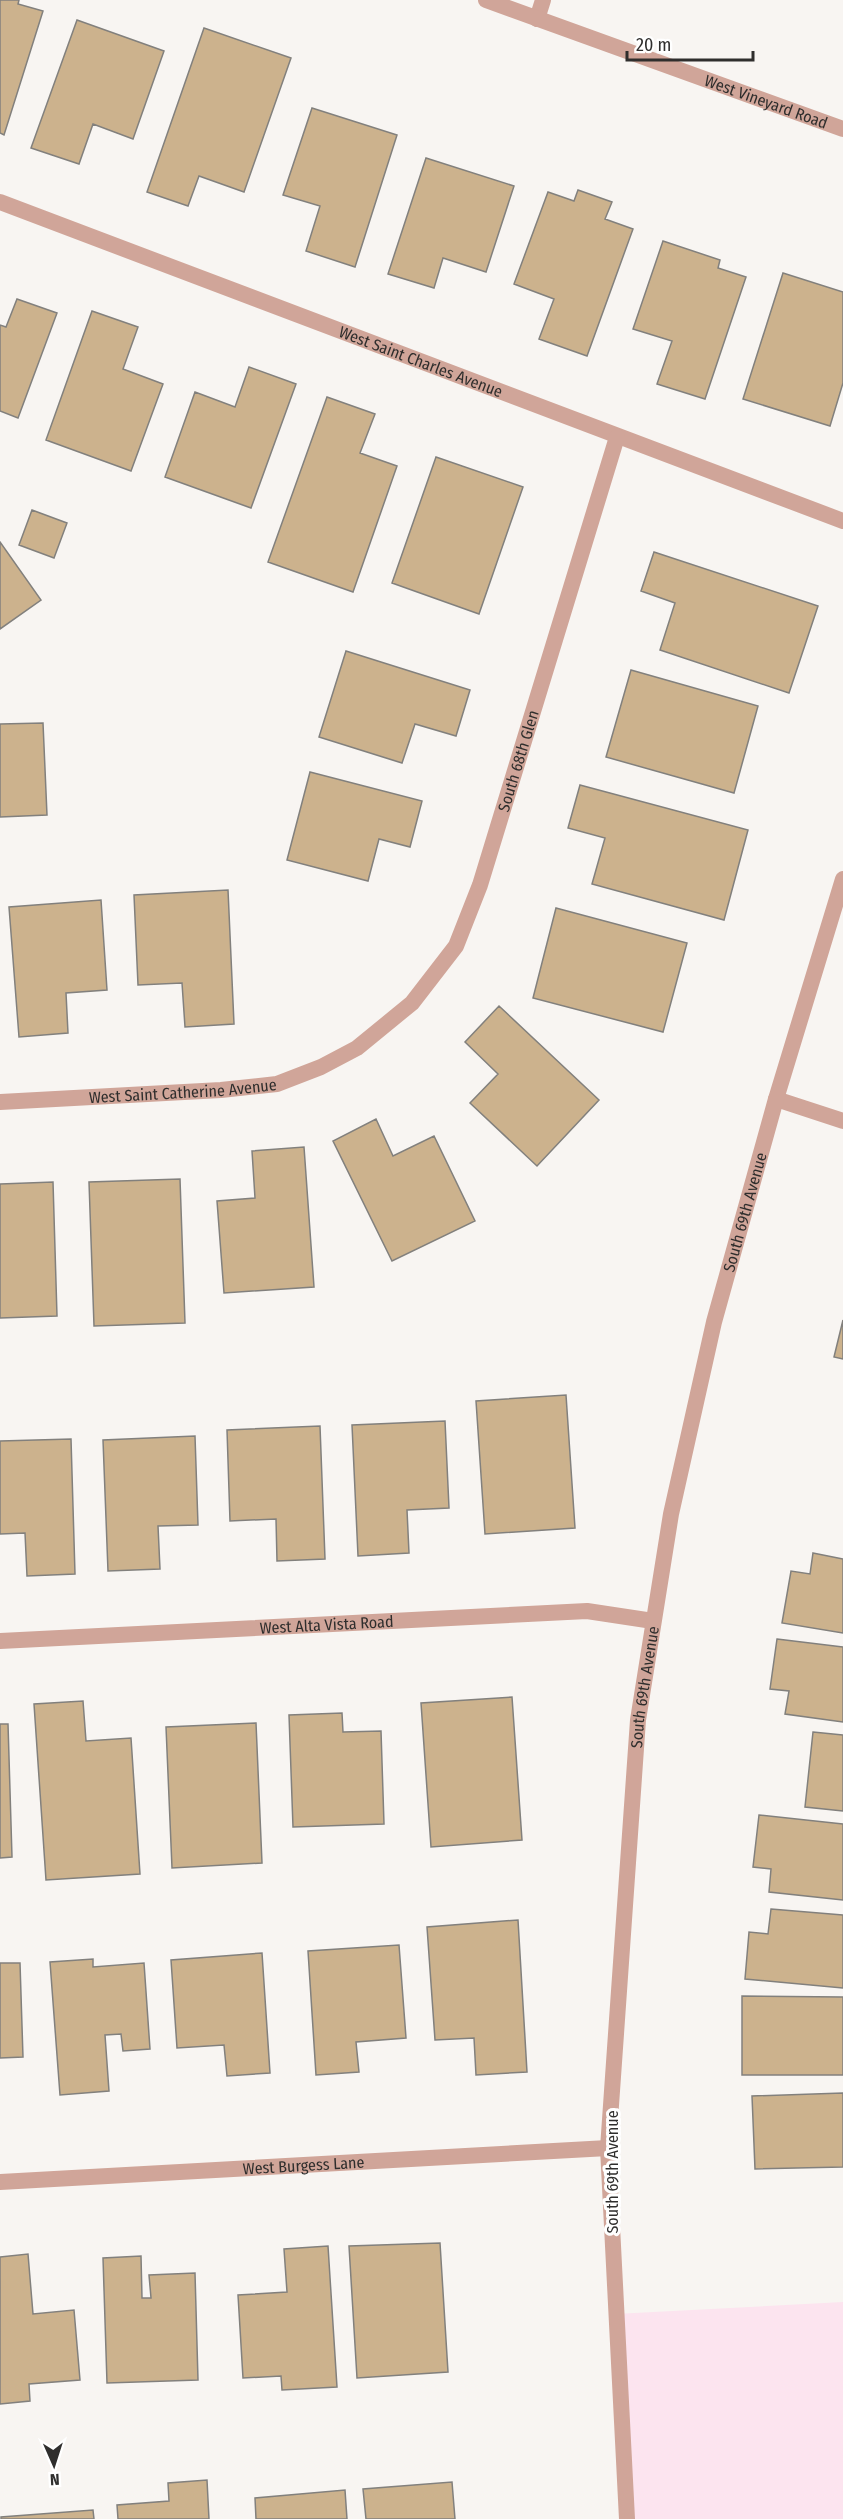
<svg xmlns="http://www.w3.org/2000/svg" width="843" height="2519" viewBox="0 0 843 2519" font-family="'Fira Sans Condensed',sans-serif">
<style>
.industrial{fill:#fce4ef}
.building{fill:#ccb28d;stroke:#82807d;stroke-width:1.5}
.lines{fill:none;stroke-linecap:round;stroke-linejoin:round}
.minor{stroke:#d0a599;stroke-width:16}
.tertiary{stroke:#d0a599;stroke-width:16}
.labels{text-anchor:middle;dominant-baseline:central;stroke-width:6;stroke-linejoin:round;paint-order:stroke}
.street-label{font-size:16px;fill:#2f2e2d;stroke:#fff}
</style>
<rect width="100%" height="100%" fill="#f8f5f2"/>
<path class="industrial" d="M843,2302v217h-216l-12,-205z"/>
<path class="building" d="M0,0h19l-1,4 25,7 -39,124 -4,-2z
M77,20l87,31 -31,88 -40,-15 -14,40 -48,-16z
M204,28l87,30 -47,134 -45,-16 -11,30 -41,-14z
M312,108l85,27 -42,132 -49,-16 14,-45 -37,-11z
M426,158l88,28 -28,86 -43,-14 -9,30 -46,-14z
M578,190l34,12 -7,17 28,10 -46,127 -48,-17 15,-40 -40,-15 34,-92 26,9z
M663,241l57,19 -2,8 28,9 -41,122 -48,-15 15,-43 -39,-12z
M783,273l60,19v91l-13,43 -87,-27z
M17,299l40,14 -39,105 -18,-7v-86l6,2z
M92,311l46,16 -15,42 40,15 -32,87 -85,-31z
M249,367l47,17 -45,124 -86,-31 30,-85 40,15z
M327,397l48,17 -15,39 37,13 -44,126 -85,-30z
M436,457l87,30 -44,127 -87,-31z
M32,510l35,13 -13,35 -35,-13z
M0,542l41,58 -41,29z
M654,552l164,54 -29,87 -129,-43 15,-47 -34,-12z
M346,651l124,39 -14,46 -41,-12 -13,39 -83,-26z
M631,670l127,36 -24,87 -128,-36z
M43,723l4,92 -47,2v-93z
M310,772l112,29 -12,46 -31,-8 -11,42 -81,-21z
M580,785l168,45 -24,90 -132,-36 13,-46 -37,-10z
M228,890l6,134 -49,3 -3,-44 -44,2 -4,-90z
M101,900l6,90 -41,3 2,40 -49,4 -10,-130z
M556,908l131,35 -24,89 -130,-34z
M499,1006l100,94 -62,66 -67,-63 28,-29 -33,-32z
M376,1119l17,37 41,-20 41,85 -83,40 -59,-120z
M304,1147l10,140 -90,6 -7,-92 38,-3 -3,-47z
M180,1179l5,144 -91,3 -5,-144z
M53,1182l4,134 -57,2v-134z
M843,1320v39l-9,-2z
M566,1395l9,133 -90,6 -9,-133z
M445,1421l4,87 -42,2 2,43 -51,3 -6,-131z
M320,1426l5,133 -48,2 -1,-42 -46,2 -3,-91z
M195,1436l3,89 -40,1 2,43 -52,2 -5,-131z
M71,1439l4,135 -48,2 -2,-43 -25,1v-93z
M813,1553l30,6v74l-61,-10 9,-52 19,3z
M777,1639l66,8v75l-58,-8 4,-23 -19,-2z
M512,1697l10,143 -91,7 -10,-144z
M83,1701l3,40 45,-3 9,136 -94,6 -12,-176z
M342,1713l1,19 38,-1 3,93 -91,3 -4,-112z
M256,1723l6,140 -90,5 -6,-141z
M0,1724h8l4,133 -12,1z
M813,1732l30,3v76l-38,-4z
M759,1815l84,9v76l-74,-8 2,-23 -18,-2z
M771,1909l72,6v73l-98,-9 4,-47 19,2z
M518,1920l9,152 -51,3 -2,-37 -39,2 -8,-113z
M399,1945l7,93 -50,4 3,30 -43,3 -8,-124z
M262,1953l8,120 -43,3 -3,-31 -47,3 -6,-88z
M93,1959v8l51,-4 6,86 -27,2 -2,-17 -16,1 4,56 -49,4 -10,-133z
M0,1963h20l3,94 -23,1z
M742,1996l101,1v78h-101z
M843,2093v74l-88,2 -3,-73z
M440,2243l8,129 -91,6 -8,-132z
M328,2246l9,141 -55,3 -1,-14 -38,2 -5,-83 49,-3 -3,-43z
M28,2254l5,60 41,-4 6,70 -51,4 1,17 -30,3v-147z
M141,2256l1,42h9l-2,-23 46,-2 3,107 -91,3 -4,-125z
M207,2480l2,39h-91l-1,-14 52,-4 -1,-18z
M452,2482l3,37h-89l-3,-30z
M345,2490l2,29h-91l-1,-21z
M93,2510l1,9h-93v-2z"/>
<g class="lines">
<g class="minor">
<path d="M537,19l6,-19"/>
<path id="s1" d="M0,202l843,319"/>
<path d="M776,1099l67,22"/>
<path id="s2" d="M0,1102l221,-12 56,-6 44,-17 36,-19 55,-45 44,-57 24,-61 137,-448"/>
<path id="s3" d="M0,1641l587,-30 66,10"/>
<path id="s4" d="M0,2182l608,-34"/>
</g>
<g class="tertiary">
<path id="s5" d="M486,0l357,129"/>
<path id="s6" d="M627,2519l-19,-371 30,-428 33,-206 43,-192 62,-223 67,-220"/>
</g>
</g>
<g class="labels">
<g class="street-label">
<text stroke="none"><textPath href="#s5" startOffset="298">West Vineyard Road</textPath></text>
<text stroke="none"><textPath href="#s1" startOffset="450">West Saint Charles Avenue</textPath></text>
<text stroke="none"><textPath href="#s2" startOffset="704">South 68th Glen</textPath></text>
<text stroke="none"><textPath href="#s2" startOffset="183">West Saint Catherine Avenue</textPath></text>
<text stroke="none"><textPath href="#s6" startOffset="1320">South 69th Avenue</textPath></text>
<text stroke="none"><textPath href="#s3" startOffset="327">West Alta Vista Road</textPath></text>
<text stroke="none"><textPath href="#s6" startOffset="834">South 69th Avenue</textPath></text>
<text stroke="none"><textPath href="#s4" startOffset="304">West Burgess Lane</textPath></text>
<text transform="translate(612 2172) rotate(-90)">South 69th Avenue</text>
</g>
</g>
<g transform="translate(54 2465) rotate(177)" stroke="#ffffff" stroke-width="4.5" paint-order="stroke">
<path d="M0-4.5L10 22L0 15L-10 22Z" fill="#2f2e2d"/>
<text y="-9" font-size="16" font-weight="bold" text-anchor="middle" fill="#2f2e2d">N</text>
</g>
<path d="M627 51v9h126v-9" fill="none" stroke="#2f2e2d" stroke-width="3"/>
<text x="636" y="51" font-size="18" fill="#2f2e2d" stroke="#ffffff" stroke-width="4.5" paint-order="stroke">20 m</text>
</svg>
